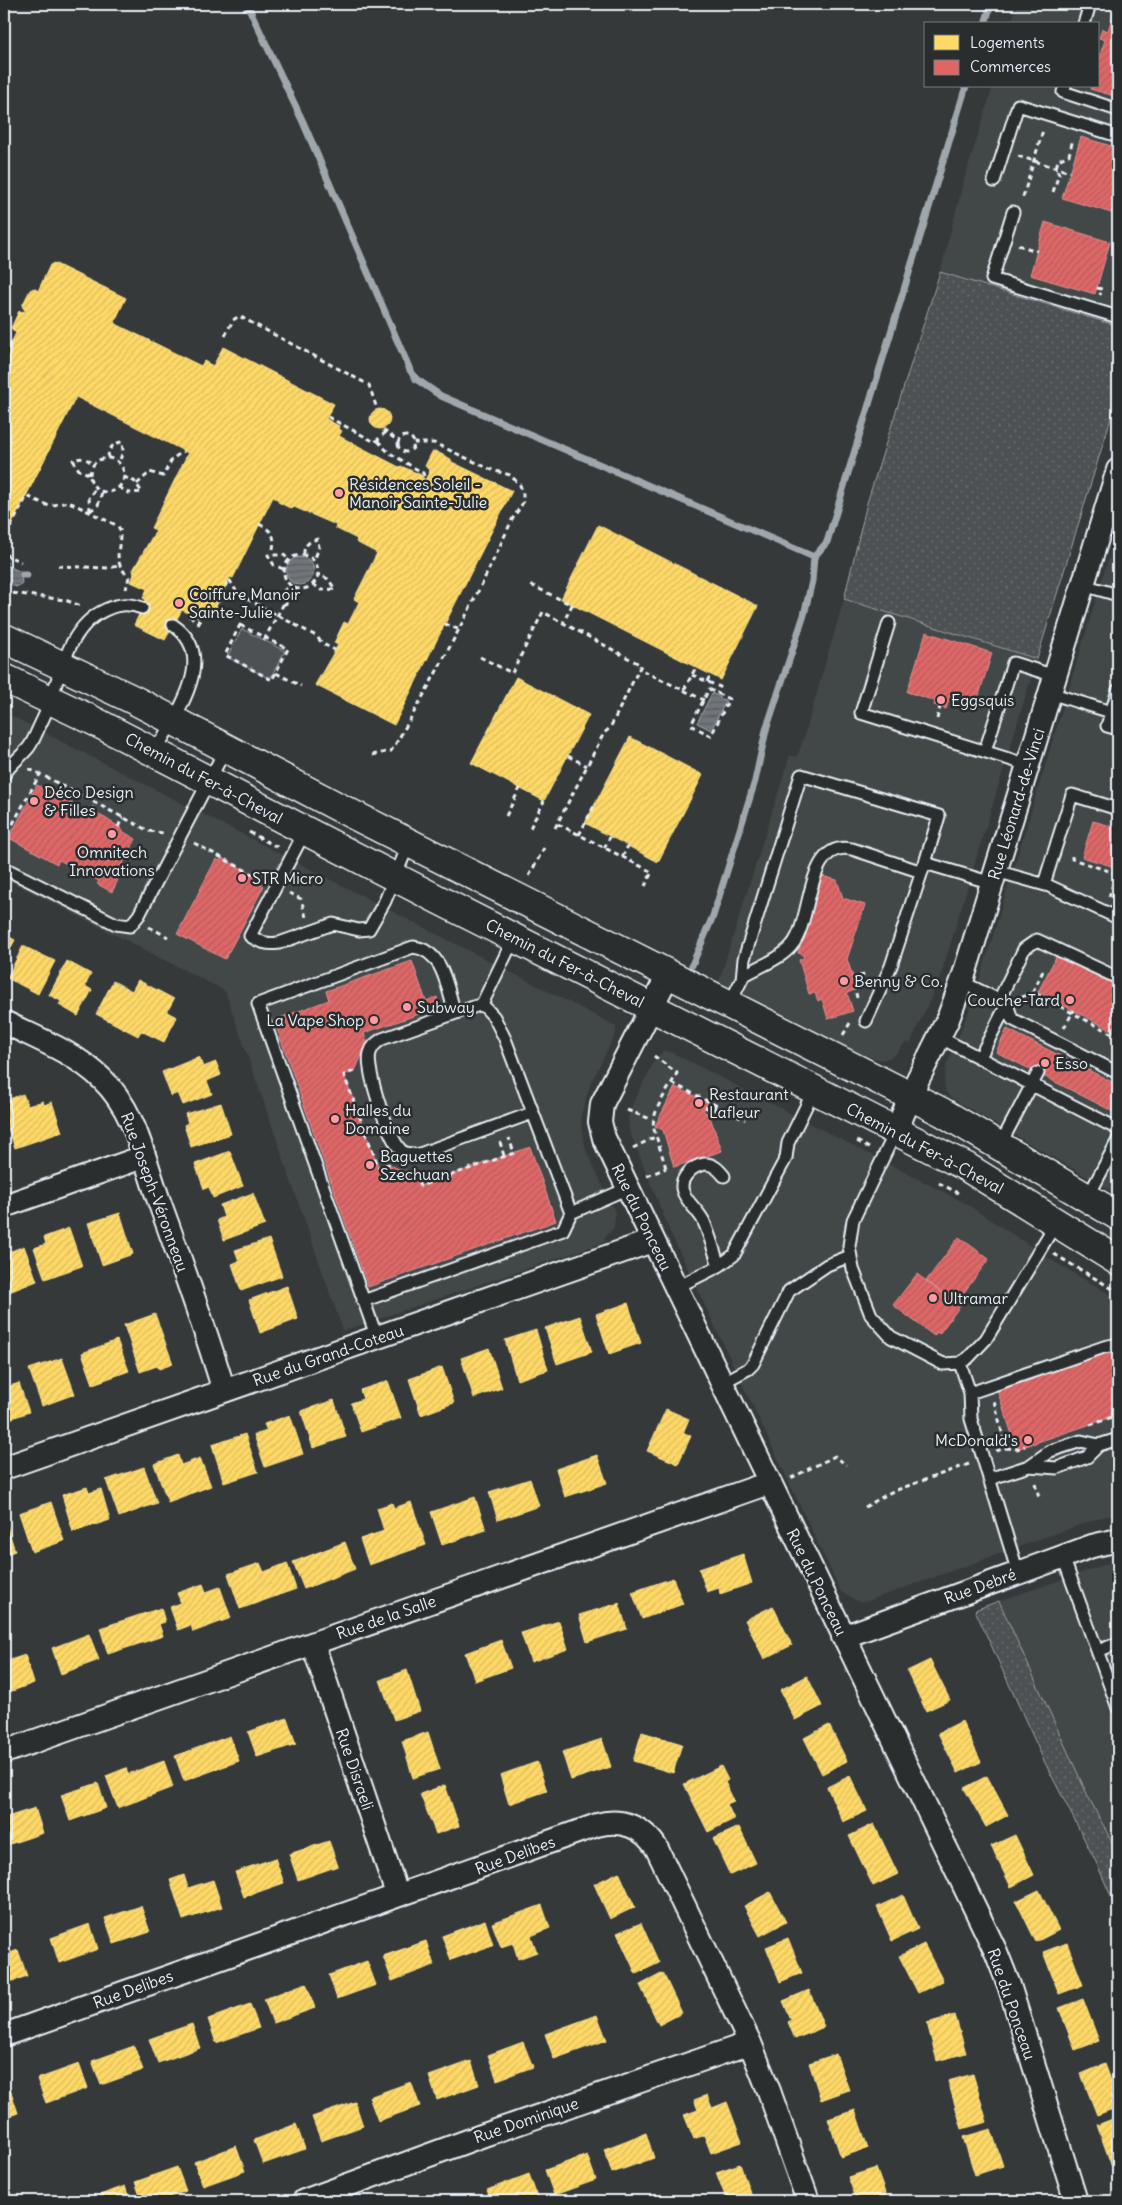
<svg xmlns="http://www.w3.org/2000/svg" width="1122" height="2205" viewBox="0 0 1122 2205" font-family="Delius,sans-serif">
<style>
.built{fill:#424647}
.green{fill:url(#green-dots);stroke:#9aa1a5}
.pitch{fill:#4d5152;stroke:#9aa1a5}
.water{fill:url(#water-rules);stroke:#a0a7ac}
.homes{fill:url(#homes-hatch);stroke:#f8e092}
.shops{fill:url(#shops-hatch);stroke:#e29092}
.lines{fill:none;stroke-linecap:round;stroke-linejoin:round}
.stream{stroke:#a0a7ac;stroke-width:7}
.service-casing{stroke:#e8f1f8;stroke-width:15}
.minor-casing{stroke:#e8f1f8;stroke-width:26}
.tertiary-casing{stroke:#e8f1f8;stroke-width:31}
.path{stroke:#e8f1f8;stroke-width:3;stroke-dasharray:5 4;stroke-linecap:butt}
.service{stroke:#2a2d2e;stroke-width:11}
.minor{stroke:#2a2d2e;stroke-width:22}
.tertiary{stroke:#2a2d2e;stroke-width:28}
.poi-dot{fill:#ff9aa2;stroke:#2a2d2e;stroke-width:2}
.labels{text-anchor:middle;dominant-baseline:central;stroke-width:5;stroke-linejoin:round;paint-order:stroke}
.poi-label{font-size:16px;fill:#e8f1f8;stroke:#2a2d2e;text-anchor:start}
.street-label{font-size:16px;fill:#e8f1f8;stroke:#2a2d2e}
</style>
<defs>
<pattern id="green-dots" width="8" height="8" patternUnits="userSpaceOnUse" patternTransform="scale(1.25)"><rect width="8" height="8" fill="#4d5152"/><path d="M2 2h.1M6 6h.1" fill="none" stroke="#676a6c" stroke-width="1.8" stroke-linecap="round"/></pattern>
<pattern id="water-rules" width="6" height="5" patternUnits="userSpaceOnUse" patternTransform="scale(1.25)"><rect width="6" height="5" fill="#707579"/><path d="M0 2.5h6" fill="none" stroke="#5b5e62"/></pattern>
<pattern id="homes-hatch" width="6" height="6" patternUnits="userSpaceOnUse" patternTransform="scale(1.25)"><rect width="6" height="6" fill="#ffd966"/><path d="M-1 1l2-2M0 6l6-6M5 7l2-2" fill="none" stroke="#dabc60"/></pattern>
<pattern id="shops-hatch" width="6" height="6" patternUnits="userSpaceOnUse" patternTransform="scale(1.25)"><rect width="6" height="6" fill="#e06666"/><path d="M-1 1l2-2M0 6l6-6M5 7l2-2" fill="none" stroke="#b25d5e"/></pattern>
</defs>
<rect width="100%" height="100%" fill="#35393a"/>
<filter id="ink" filterUnits="userSpaceOnUse"><feTurbulence type="fractalNoise" baseFrequency=".02" numOctaves="2"/><feDisplacementMap in="SourceGraphic" scale="10" xChannelSelector="R" yChannelSelector="G"/><feConvolveMatrix kernelMatrix="1 2 1 2 8 2 1 2 1" color-interpolation-filters="sRGB"/></filter>
<g filter="url(#ink)">
<path class="built" d="M1017,4h101v322l-178,-54 24,-92 29,-94h105v-62h-87z
M1118,527v668l-160,-93 -9,-6 -4,-6 -1,-7 2,-17 27,-65z
M844,599l193,60 -97,319 -30,66 -4,-2 -12,14 -12,4 -18,-4 -145,-75 71,-226 7,2 6,-17z
M4,712l612,314v7l-26,52 -9,31 1,16 4,18 29,62 -1,16 -10,10 1,4 -262,89 -118,-340 -221,-113z
M664,1050l9,3 292,150 93,61 60,35v216l-16,2 -234,84 -9,1 -18,-10 -170,-358 -42,-104 -1,-12 3,-11 23,-46z
M1118,1560v294l-30,-58 -89,-195z"/>
<path class="green" d="M940,272l178,54v69l-81,264 -193,-60 23,-96z
M999,1601l89,195 30,58v58l-23,-52 -50,-97 -70,-153z"/>
<path class="pitch" d="M242,629l43,22 -15,28 -43,-22z"/>
<path class="water" d="M286 571a14 14 0 1 1 28 0a14 14 0 1 1-28 0Z
M4,564l17,8 1,12 -6,3c-12,-5 -12,-12 -12,-23z
M712,693l14,8 -15,29 -14,-7z"/>
<path class="homes" d="M54,263l72,35 -12,25 87,43 3,-5 9,5 10,-19 111,57 -8,15 13,7 -1,3 4,2 -3,5 60,31 2,-1 20,9 4,5 5,-9 -5,-5 7,-14 3,-1 16,8 -1,2 62,30 -118,234 -79,-40 23,-40 -4,-2 10,-21 4,2 11,-22 -5,-3 23,-46 -21,-11 1,-3 -22,-11 1,-3 -42,-18 -2,2 -14,-7 1,-2 -6,-3 -40,81 -3,-1 -1,2 -16,34 -9,-4 -5,9 -17,-8 -17,30 -31,-15 12,-25 -3,-2 4,-9 -16,-7 3,-8 -1,-4 23,-40 -5,-2 37,-75 -112,-56 -67,133 -5,-3v-177l3,-5 4,-2 5,-10 -5,-5 8,-17 7,1 -4,-6 8,-16 4,-2 4,3 12,-26z
M370 419a10 10 0 1 1 20 0a10 10 0 1 1-20 0Z
M598,525l160,81 -37,74 -160,-81z
M516,677l73,38 -45,86 -73,-38z
M630,737l73,38 -45,87 -73,-39z
M4,934l11,6 -11,20z
M23,946l32,15 -17,33 -31,-16z
M67,961l24,13 -6,12 7,4 -14,26 -19,-11 2,-4 -12,-6z
M138,980l36,19 -7,13 10,5 -13,25 -23,-11 -3,5 -42,-22 17,-33 19,10z
M199,1057l4,10 13,-5 5,13 -14,6 5,13 -29,11 -5,-12 -7,3 -9,-24z
M23,1094l5,12 15,-5 1,4 8,-3 10,30 -47,16 -11,-31 4,-2 -4,-14z
M221,1103l10,31 -40,13 -7,-22 4,-2 -3,-9z
M4,1133l6,18 -6,2z
M230,1151l13,35 -30,12 -4,-11 -5,2 -9,-25z
M253,1193l12,32 -41,15 -7,-20 7,-3 -4,-12z
M120,1213l13,41 -31,11 -14,-42z
M69,1228l13,38 -37,13 -11,-31 12,-4 -2,-7z
M269,1239l13,37 -41,15 -9,-27 7,-3 -4,-11z
M24,1246l13,35 -33,13v-40z
M287,1286l11,33 -38,14 -11,-33z
M628,1303l13,40 -32,11 -13,-40z
M155,1314l18,50 -14,5 -2,-3 -17,6 -16,-47z
M580,1316l12,36 -35,12 -12,-36z
M536,1330l12,40 -31,10 -12,-40z
M117,1340l12,31 -36,13 -11,-31z
M489,1348l13,40 -28,10 -13,-40z
M62,1358l13,36 -33,12 -13,-37z
M442,1367l12,36 -33,12 -12,-36z
M388,1381l13,37 -40,14 -10,-29 12,-4 -3,-9z
M19,1383l10,29 -25,9v-33z
M334,1400l12,37 -33,11 -12,-37z
M666,1409l23,10 -6,14 8,3 -13,28 -31,-13z
M290,1415l13,39 -38,13 -11,-32 13,-4 -3,-7z
M245,1434l13,38 -34,11 -12,-38z
M178,1455l3,10 19,-7 11,28 -43,16 -14,-38z
M597,1455l10,28 -42,14 -9,-28z
M144,1467l13,36 -38,14 -13,-37z
M530,1479l9,27 -41,14 -9,-28z
M87,1487l2,6 12,-4 9,31 -37,12 -11,-37z
M475,1497l11,33 -44,15 -11,-33z
M51,1502l13,39 -32,11 -13,-39z
M411,1502l15,43 -57,20 -9,-26 24,-8 -7,-23 15,-5 2,5z
M4,1517l11,34 -11,4z
M345,1542l10,27 -51,20 -11,-27z
M743,1554l9,29 -32,11 -1,-6 -12,4 -8,-23z
M260,1563l4,9 23,-9 9,26 -56,20 -12,-35z
M673,1578l10,26 -41,15 -10,-27z
M203,1584l3,8 14,-5 11,31 -38,14 -2,-7 -13,5 -8,-23 11,-4 -4,-10z
M619,1603l8,26 -40,13 -8,-27z
M773,1606l19,39 -28,14 -19,-39z
M161,1608l4,14 -6,2 4,12 -55,18 -8,-26z
M559,1621l9,28 -37,13 -10,-29z
M89,1634l10,26 -38,14 -9,-26z
M501,1640l10,28 -36,13 -10,-28z
M25,1655l9,28 -30,11v-32z
M930,1660l20,40 -24,11 -19,-40z
M407,1670l13,41 -26,9 -14,-40z
M807,1676l15,30 -27,14 -15,-30z
M287,1718l9,26 -39,13 -9,-25z
M962,1721l19,41 -23,11 -20,-40z
M829,1725l18,36 -25,13 -18,-36z
M428,1732l12,37 -27,9 -11,-37z
M642,1732l40,12 -9,29 -40,-12z
M230,1736l9,25 -55,20 -9,-25z
M602,1739l9,28 -40,13 -9,-28z
M164,1761l9,26 -55,21 -12,-32 20,-8 2,6z
M537,1762l10,29 -38,13 -9,-29z
M721,1766l7,14 -3,2 9,19 -7,3 7,15 -26,13 -24,-48z
M850,1776l17,35 -24,11 -16,-35z
M987,1776l21,39 -22,12 -22,-39z
M98,1783l8,25 -36,13 -9,-26z
M445,1785l14,41 -23,8 -16,-40z
M35,1808l8,25 -39,13v-28z
M874,1824l24,50 -25,12 -24,-50z
M739,1827l17,36 -26,12 -17,-36z
M1015,1835l19,40 -23,12 -20,-41z
M329,1841l9,25 -40,14 -9,-26z
M275,1858l9,25 -40,14 -9,-25z
M619,1872l16,35 -25,12 -16,-35z
M184,1875l4,13 25,-8 9,27 -39,13 -13,-40z
M1039,1890l20,40 -23,12 -20,-41z
M770,1892l16,30 -26,14 -16,-30z
M903,1895l15,34 -26,12 -15,-34z
M542,1905l8,23 -19,8 6,16 -19,7 -5,-16 -12,4 -9,-24z
M141,1906l9,26 -36,12 -9,-26z
M485,1920l8,25 -42,15 -9,-24z
M641,1923l18,40 -23,11 -19,-41z
M90,1924l8,25 -39,14 -8,-25z
M788,1938l14,35 -22,9 -14,-35z
M426,1941l8,24 -42,16 -9,-25z
M1067,1943l16,42 -24,9 -16,-42z
M924,1944l19,37 -25,12 -19,-37z
M18,1950l9,26 -23,8v-29z
M367,1961l9,24 -39,14 -8,-24z
M663,1973l19,40 -23,12 -19,-40z
M306,1983l9,25 -42,15 -9,-24z
M809,1990l15,37 -29,12 -7,-17 3,-2 -8,-19z
M1083,1999l16,42 -24,9 -16,-42z
M250,2004l9,24 -43,15 -8,-24z
M597,2015l10,25 -53,19 -9,-25z
M955,2015l11,38 -29,8 -10,-38z
M192,2024l8,24 -42,15 -9,-24z
M523,2042l10,25 -36,13 -9,-25z
M134,2046l9,24 -42,15 -9,-24z
M836,2054l13,36 -28,10 -12,-37z
M471,2061l8,24 -42,15 -8,-24z
M79,2064l9,24 -42,15 -9,-24z
M1105,2064l13,35v8l-21,8 -16,-41z
M973,2074l14,48 -25,7 -14,-48z
M411,2082l9,24 -42,15 -9,-24z
M10,2089l8,24 -14,5v-27z
M707,2095l5,13 15,-6 15,40 -31,11 -7,-18 -10,4 -10,-24 14,-5 -4,-10z
M355,2102l8,24 -42,15 -9,-24z
M855,2110l13,38 -27,9 -13,-38z
M1118,2117v48l-6,2 -15,-42z
M296,2124l9,25 -42,15 -9,-24z
M991,2129l12,37 -28,9 -12,-38z
M646,2133l8,25 -42,15 -8,-24z
M236,2146l9,25 -42,15 -9,-24z
M587,2155l9,25 -42,15 -9,-25z
M740,2164l12,34 -10,3h-15l-11,-29z
M177,2167l9,24 -28,10h-16l-7,-19z
M876,2168l12,33h-31l-9,-24z
M529,2174l9,25 -7,2h-40l-4,-11z
M125,2186l5,15h-47z
M470,2195l3,6h-21z"/>
<path class="shops" d="M1116,4h2v93l-28,-8 1,-3h7v-25l7,-21 -6,-2 3,-9 6,2z
M1081,137l37,11v67l-56,-17z
M1045,222l65,20 -15,52 -65,-19z
M926,632l66,21 -17,55 -26,-8 -3,9 -12,-4 1,-4 -28,-9z
M37,785l49,26 1,-2 18,9 17,11v2l14,8 -21,39 3,2 -6,12 -15,-8 2,-3 -40,-21 -2,4 -48,-26z
M1093,821l25,7v40l-36,-11z
M222,858l40,21 -2,5 4,2 -39,73 -48,-25 39,-75 4,2z
M822,876l15,4 6,18 22,7 -18,54 10,30 -10,4 6,18 -25,8 -6,-20 -4,2 -3,-8 -6,1 -10,-34 5,-2 -2,-4 -4,-1z
M1057,955l61,32 -1,46 -79,-41z
M412,961l14,40 11,-4 3,10 -76,26 3,10 -12,28 -11,4 35,93 9,-4 13,6 15,7 4,9 110,-39 26,74 -188,66 -94,-267 55,-20 -3,-9z
M1007,1029l111,56v15l-6,11 -116,-59z
M675,1087l33,15 -5,9 6,3 13,37 -48,16 -11,-37 -8,-4z
M959,1237l30,22 -33,44 -30,-22z
M917,1274l43,32 -21,28 -2,-2 -3,4 -41,-31z
M1111,1352l7,21v42l-101,34 -20,-59z"/>
<g class="lines">
<path class="stream" d="M247,4l56,118 107,248 6,9 25,17 373,161 13,-15 139,-456
M985,24l6,-20
M23,575h4
M692,965l21,-49 42,-135 11,-51 38,-115 8,-34 2,-24"/>
<defs>
<path id="service" d="M1084,24l6,-20
M1065,86l-2,6 55,18
M994,181l24,-76 100,31
M1013,212l-21,67 126,38
M1102,521l16,5
M1083,585l35,10
M889,623l-28,90 167,52
M1118,690l-11,36 11,3
M1050,693l61,19
M985,751l28,-88 42,13
M155,752c19,-36 66,-95 18,-127
M4,775c6,-11 17,-18 25,-28 5,-7 8,-16 12,-24 19,-37 22,-94 64,-113 12,-6 25,-7 37,-2
M305,831l-55,105c10,6 17,9 29,7l54,-19 26,6 10,-1 16,-28 24,-58
M4,868l112,56 14,2 9,-11 87,-167
M996,871l53,15 69,32
M1044,884l28,-89 46,14
M514,938l-32,66 12,13 11,22 66,174 55,-24
M743,976c15,-9 38,-17 49,-31 21,-24 13,-106 60,-96l70,23
M962,982l45,22 -27,53
M999,1000l25,-51 13,-9 81,38
M482,1004l-100,35c-6,4 -10,7 -12,14 -5,16 19,88 32,98 4,3 9,3 15,4l115,-42
M1007,1004l5,15 106,54
M729,1005l13,-26 2,-20 57,-184 138,41 -14,47 67,20
M866,1021l25,-55 33,-101
M939,1037l179,92
M896,1131l-43,89 -4,26 4,23 18,46 20,22 52,27 17,-1 8,-5 18,-19 70,-116
M1000,1145l38,-72
M1088,1197l30,-57
M719,1266c-5,-15 -9,-30 -15,-44 -7,-16 -34,-30 -16,-49 4,-5 11,-8 17,-9 9,0 14,6 19,12
M677,1287l42,-21 15,-11 52,-97 2,-15 26,-53
M363,1301l200,-71 8,-17
M377,1338l-119,-334 155,-57c31,3 34,42 42,66
M960,1363l10,30 1,26 47,154
M722,1383l26,-14 5,-5 36,-73 38,-26 23,-9
M970,1393l134,-46 14,-3
M1029,1466l28,2 30,-11 12,-12 19,-6
M989,1479l40,-13 21,-15 31,-10 18,4
M1063,1557l55,151
M1098,1651l20,-8"/>
<path id="minor" d="M668,975l-66,129 -2,18 4,16 392,814 13,33 67,216
M4,1022c32,16 72,31 98,57 33,31 42,80 57,122 23,63 46,126 65,190
M896,1131l21,-50 31,-62 15,-41 155,-508
M4,1206l139,-49
M4,1468l648,-227
M843,1637l249,-91 26,-6
M313,1644l84,250
M4,1752l765,-269
M4,2035l593,-210c24,-7 47,2 60,24l93,194 19,48 39,110
M304,2201l180,-66 266,-92"/>
<path id="tertiary" d="M4,638l132,63 208,109 598,302 176,104
M4,678l86,41 349,181 526,266 153,95"/>
</defs>
<use href="#service" class="service-casing"/>
<use href="#minor" class="minor-casing"/>
<use href="#tertiary" class="tertiary-casing"/>
<path class="path" d="M1018,156l52,16
M1053,192l6,-18 -3,-6 2,-8 11,-5 4,-16
M1023,197l20,-67
M1018,245l19,6
M1097,288l5,1 -2,6
M225,336l8,-16 6,-4 130,69 8,24
M328,417l47,25 10,-9
M383,430l15,11
M398 444a8 8 0 1 1 16 0a8 8 0 1 1-16 0Z
M378,441l10,11 35,21 2,7
M90 475a17 17 0 1 1 34 0a17 17 0 1 1-34 0Z
M108,458c0,-9 5,-15 14,-16l1,9 -4,12
M89,474l-10,-4 -6,-10c8,-3 14,-2 20,4
M137,484l13,-12 13,4 9,-17 12,-8
M119,487l9,6 14,-1 -8,-11 -10,-4
M90,511l-1,-13 6,-9
M90,511l8,-6 4,-13
M259,524c15,8 17,13 13,29
M4,527l5,3 18,-34 22,10 20,-4 49,24 2,4c1,21 -9,30 9,47l-3,12
M4,554l17,8
M304,554c-1,-8 6,-14 14,-15l1,9 -5,12
M284 572a17 17 0 1 1 34 0a17 17 0 1 1-34 0Z
M4,566l5,-10
M58,566l50,2 11,-2
M283,569l-9,-4 -6,-10h16l4,4
M313,584l8,6 14,-1 -7,-10 -10,-5
M531,585l41,20 -9,18
M4,592l61,8 16,6
M283,605l8,-4 5,-13
M189,616l11,6
M445,624l15,6
M198,625l8,-15 7,3 16,-34 9,15 78,42 7,8 12,6
M240,625l48,24 -16,31 -47,-25z
M264,640l19,-35 -1,-12 7,-8
M480,657l32,16 31,-61 98,53 -2,4 65,31
M276,673l25,13
M692,675l28,12 -3,6
M707,682l3,-7
M709,689l20,10 -18,37 -20,-11z
M684,690l12,-23
M937,719l3,-12
M372,755l19,-4 4,-6c43,-73 81,-146 116,-223 3,-7 9,-13 12,-20v-8l-3,-9 -10,-10 -18,-5 -58,-27h-20
M568,756l19,10
M29,769l11,5
M91,811l5,-8
M506,816l14,-28
M558,824l94,48 -7,14
M118,827l5,-10
M530,828l14,-27
M555,828l49,-95 6,-5 29,-59
M249,832l30,16
M579,835l15,-29
M4,840l36,-66 109,57 14,2
M194,843l68,36
M604,848l6,-11
M1072,856v3l46,15
M622,857l6,-11
M529,876l15,-28
M289,893l12,6 5,18
M1109,897l9,-29
M149,927l19,10
M1043,971l-10,21 85,45
M1022,997l11,-5
M857,998l-4,-20 15,-4
M1064,1028l10,-18
M843,1035l7,-12
M654,1056l23,17c-8,17 -23,33 -24,53l13,42
M354,1071l-10,4 35,93 9,-4 4,2
M672,1083l73,37
M705,1107l8,4 3,-5
M627,1110l26,10
M857,1141l12,7
M500,1142l4,14
M633,1148l24,-12
M405,1171l11,6 4,9 94,-33 -5,-15
M647,1176l19,-8
M939,1183l19,10
M1054,1254l64,38
M1118,1368v5
M994,1401l12,47 -10,3
M1090,1425l28,-10
M1006,1448l11,1 8,-3
M791,1478l44,-22 11,9
M1035,1483l4,14
M865,1507l26,-15 78,-28"/>
<use href="#service" class="service"/>
<use href="#minor" class="minor"/>
<use href="#tertiary" class="tertiary"/>
</g>
</g>
<g class="poi-dot">
<circle cx="339" cy="493" r="5"/>
<circle cx="179" cy="603" r="5"/>
<circle cx="941" cy="700" r="5"/>
<circle cx="34" cy="801" r="5"/>
<circle cx="112" cy="834" r="5"/>
<circle cx="242" cy="878" r="5"/>
<circle cx="844" cy="981" r="5"/>
<circle cx="1070" cy="1000" r="5"/>
<circle cx="407" cy="1007" r="5"/>
<circle cx="374" cy="1020" r="5"/>
<circle cx="1045" cy="1063" r="5"/>
<circle cx="699" cy="1103" r="5"/>
<circle cx="335" cy="1119" r="5"/>
<circle cx="370" cy="1165" r="5"/>
<circle cx="933" cy="1298" r="5"/>
<circle cx="1028" cy="1440" r="5"/>
</g>
<g class="labels">
<g class="poi-label">
<text x="349" y="484">Résidences Soleil -<tspan x="349" dy="18">Manoir Sainte-Julie</tspan></text>
<text x="189" y="594">Coiffure Manoir<tspan x="189" dy="18">Sainte-Julie</tspan></text>
<text x="951" y="700">Eggsquis</text>
<text x="44" y="792">Déco Design<tspan x="44" dy="18">&amp; Filles</tspan></text>
<text x="112" y="852" text-anchor="middle">Omnitech<tspan x="112" dy="18">Innovations</tspan></text>
<text x="252" y="878">STR Micro</text>
<text x="854" y="981">Benny &amp; Co.</text>
<text x="1060" y="1000" text-anchor="end">Couche-Tard</text>
<text x="417" y="1007">Subway</text>
<text x="364" y="1020" text-anchor="end">La Vape Shop</text>
<text x="1055" y="1063">Esso</text>
<text x="709" y="1094">Restaurant<tspan x="709" dy="18">Lafleur</tspan></text>
<text x="345" y="1110">Halles du<tspan x="345" dy="18">Domaine</tspan></text>
<text x="380" y="1156">Baguettes<tspan x="380" dy="18">Szechuan</tspan></text>
<text x="943" y="1298">Ultramar</text>
<text x="1018" y="1440" text-anchor="end">McDonald's</text>
</g>
<g class="street-label">
<text transform="translate(204 778) rotate(28)">Chemin du Fer-à-Cheval</text>
<text transform="translate(1016 804) rotate(-73)">Rue Léonard-de-Vinci</text>
<text transform="translate(565 963) rotate(27)">Chemin du Fer-à-Cheval</text>
<text transform="translate(925 1148) rotate(28)">Chemin du Fer-à-Cheval</text>
<text transform="translate(155 1192) rotate(70)">Rue Joseph-Véronneau</text>
<text transform="translate(642 1217) rotate(64)">Rue du Ponceau</text>
<text transform="translate(328 1355) rotate(-19)">Rue du Grand-Coteau</text>
<text transform="translate(817 1582) rotate(64)">Rue du Ponceau</text>
<text transform="translate(980 1586) rotate(-20)">Rue Debré</text>
<text transform="translate(386 1617) rotate(-19)">Rue de la Salle</text>
<text transform="translate(355 1769) rotate(71)">Rue Disraeli</text>
<text transform="translate(515 1855) rotate(-20)">Rue Delibes</text>
<text transform="translate(133 1989) rotate(-20)">Rue Delibes</text>
<text transform="translate(1012 2004) rotate(71)">Rue du Ponceau</text>
<text transform="translate(526 2120) rotate(-19)">Rue Dominique</text>
</g>
</g>
<rect width="1122" height="2205" fill="none" stroke="#2a2d2e" stroke-width="20"/>
<rect x="10" y="10" width="1102" height="2185" fill="none" stroke="#e8f1f8" stroke-width="2" filter="url(#ink)"/>
<rect x="924" y="22" width="175" height="65" fill="#2a2d2e" stroke="#767b7f"/>
<rect x="934" y="35" width="25" height="15" fill="#ffd966" stroke="#767b7f"/>
<text x="970" y="48" font-size="15" fill="#e8f1f8">Logements</text>
<rect x="934" y="60" width="25" height="15" fill="#e06666" stroke="#767b7f"/>
<text x="970" y="72" font-size="15" fill="#e8f1f8">Commerces</text>
</svg>
